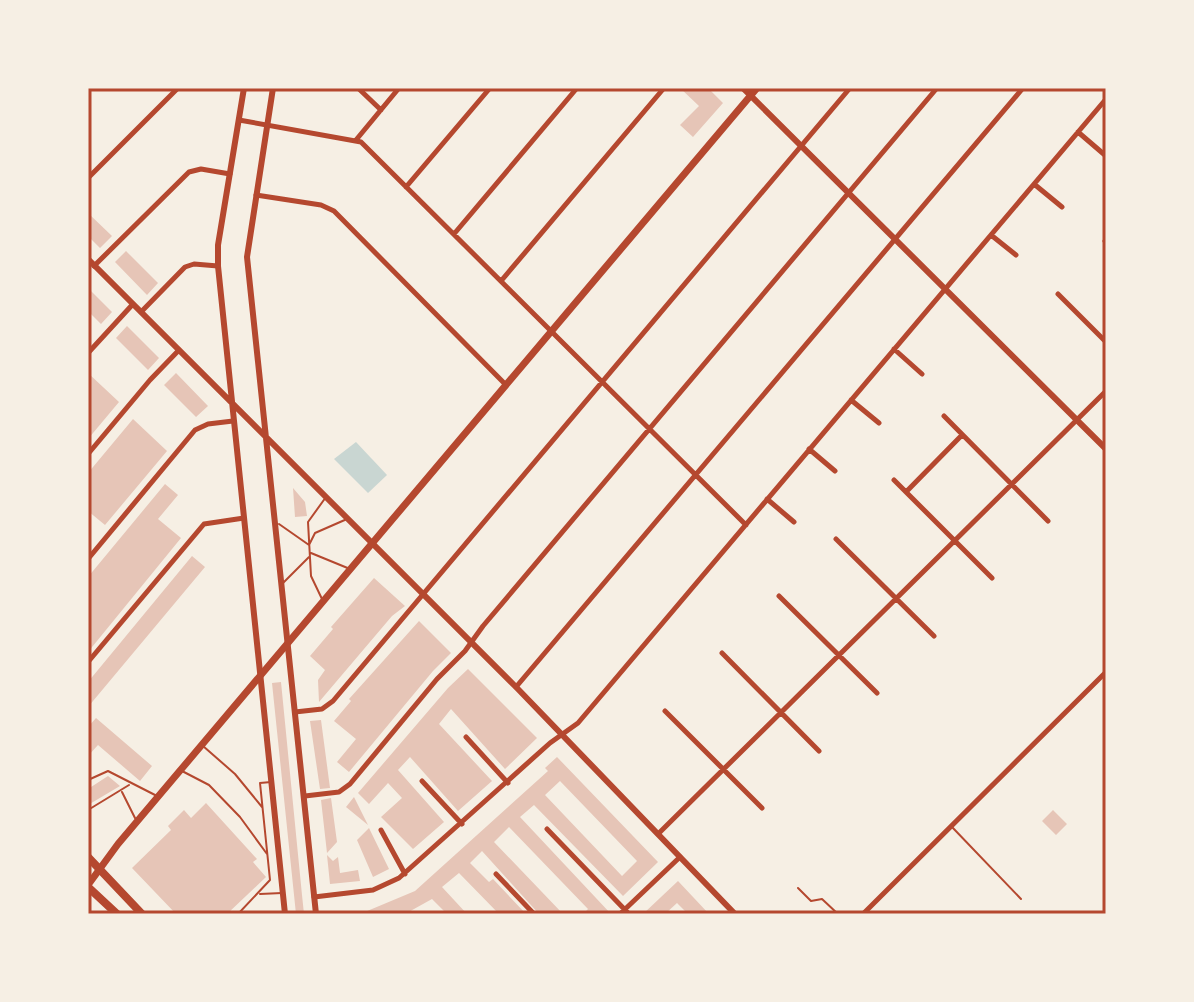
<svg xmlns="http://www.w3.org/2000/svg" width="1194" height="1002" viewBox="0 0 1194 1002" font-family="'PT Sans',sans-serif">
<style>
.water{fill:#c9d6d2}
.building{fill:#e6c5b7;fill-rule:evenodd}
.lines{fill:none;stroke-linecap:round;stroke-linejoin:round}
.service{stroke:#b5482f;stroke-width:2}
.minor{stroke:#b5482f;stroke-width:5}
.tertiary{stroke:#b5482f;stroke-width:6}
.secondary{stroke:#b5482f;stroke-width:7}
.primary{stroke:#b5482f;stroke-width:8}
.neatline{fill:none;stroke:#b5482f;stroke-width:3}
</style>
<rect width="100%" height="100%" fill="#f6efe4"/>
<path class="water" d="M356,442l31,33 -19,18 -34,-34z"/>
<path class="building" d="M680,88h28l15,15 -30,34 -13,-12 19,-19z
M88,213l24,23 -12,12 -12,-12z
M126,251l32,32 -11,12 -32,-33z
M88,288l24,24 -11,12 -13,-13z
M127,326l32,32 -11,12 -32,-32z
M88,373l31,29 -31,37z
M176,373l32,33 -12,11 -32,-32z
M133,419l34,32 -62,74 -17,-14v-38z
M165,484l13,11 -20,24 23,19 -93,114v-75z
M293,488l12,14 2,14 -12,1z
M192,556l13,11 -117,140v-25z
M374,578l31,28 -13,10 -73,86 -1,-22 7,-10 -15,-14 23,-27 -2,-2z
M419,621l32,32 -18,18 -84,101 -12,-10 19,-23 -22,-18 17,-20 -2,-2z
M468,669l69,69 -32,31 -54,-60 -12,15 53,57 -34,30 -48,-54 -12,13 46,52 -31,27 -32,-32 21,-19 -14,-15 -19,21 -11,-11 90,-105z
M281,682l21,213 2,19h-8l-24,-231z
M96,718l56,48 -12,15 -42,-36 -10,11v-29z
M321,720l9,68 -10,1 -10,-68z
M557,757l101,105 -35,34 -89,-91 -14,12 91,97h-28l5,-5 -79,-82 -15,15 69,72h-24l-57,-63 -12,12 19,19 4,-3 33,35h-27l-40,-41 -17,14 25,27h-20l-15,-15 -27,15h-45l55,-23 133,-120 -3,-3zM560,781l77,80 -15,15 -77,-81z
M108,776l12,10 -32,19v-16z
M354,797l14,28 -22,-18z
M331,798l6,44 -10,11 -6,-53z
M206,803l51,56 -4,3 13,15 -39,37h-51l-44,-46 39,-38 -3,-4 16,-16 7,8z
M1053,810l14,14 -11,11 -14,-14z
M369,828l20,41 -16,8 -16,-37z
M327,855l6,6 5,-4 2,16 18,-3 2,11 -30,3z
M678,881l31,33h-21l-11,-11 -12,11h-22z"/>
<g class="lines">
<path class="service" d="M279,524l30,21 6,-12 32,-14
M311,553l39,16
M283,583l26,-26
M322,599l-11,-23 -3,-54 18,-25
M203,746l32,28 27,33
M182,771l27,14 31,32 27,37
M88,780l20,-9 49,25
M122,792l13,26
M88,810l41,-25
M952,827l69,72
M798,888l13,13 11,-2 16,15
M260,894l22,-1
M238,914l32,-34 -10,-97 11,-1"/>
<path class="minor" d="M358,88l23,22
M239,120l122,22 385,383
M1078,132l28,24
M356,140l43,-52
M88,178l90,-90
M1034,184l28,23
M406,187l84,-99
M256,195l65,10 13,6 172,174
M454,234l123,-146
M991,235l25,20
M1105,241l1,1
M94,266l95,-94 12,-3 29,5
M501,281l163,-193
M1058,294l48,48
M141,312l44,-45 9,-3 24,2
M894,349l28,25
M88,353l45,-49
M851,400l28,23
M944,416l104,105
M809,449l26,22
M88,454l62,-74 29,-30
M894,480l98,98
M906,492l56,-57
M767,499l27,23
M836,539l98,97
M88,559l107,-129 13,-6 25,-3
M779,596l98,97
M722,653l97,98
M88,662l116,-138 40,-6
M516,687l507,-599
M665,711l97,97
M295,712l27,-3 11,-8 517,-613
M466,737l42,46
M422,781l40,43
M305,796l34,-4 11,-8 87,-105 28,-28 18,-25 454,-538
M547,829l82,85
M381,830l24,44
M658,834l448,-443
M496,874l38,40
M314,897l59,-7 26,-12 151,-135 28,-20 528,-624
M620,914l60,-57
M863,914l243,-242"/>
<path class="tertiary" d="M244,88l-26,157v21l67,648
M273,88l-26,169 69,657
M743,88l363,361
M88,259l428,428 219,227"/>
<path class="secondary" d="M88,885l30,-41 639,-756"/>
<path class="primary" d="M88,857l54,57
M88,887l29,27"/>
</g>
<rect width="1194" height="1002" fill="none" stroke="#f6efe4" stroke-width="180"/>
<rect x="90" y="90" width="1014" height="822" class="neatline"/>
</svg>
